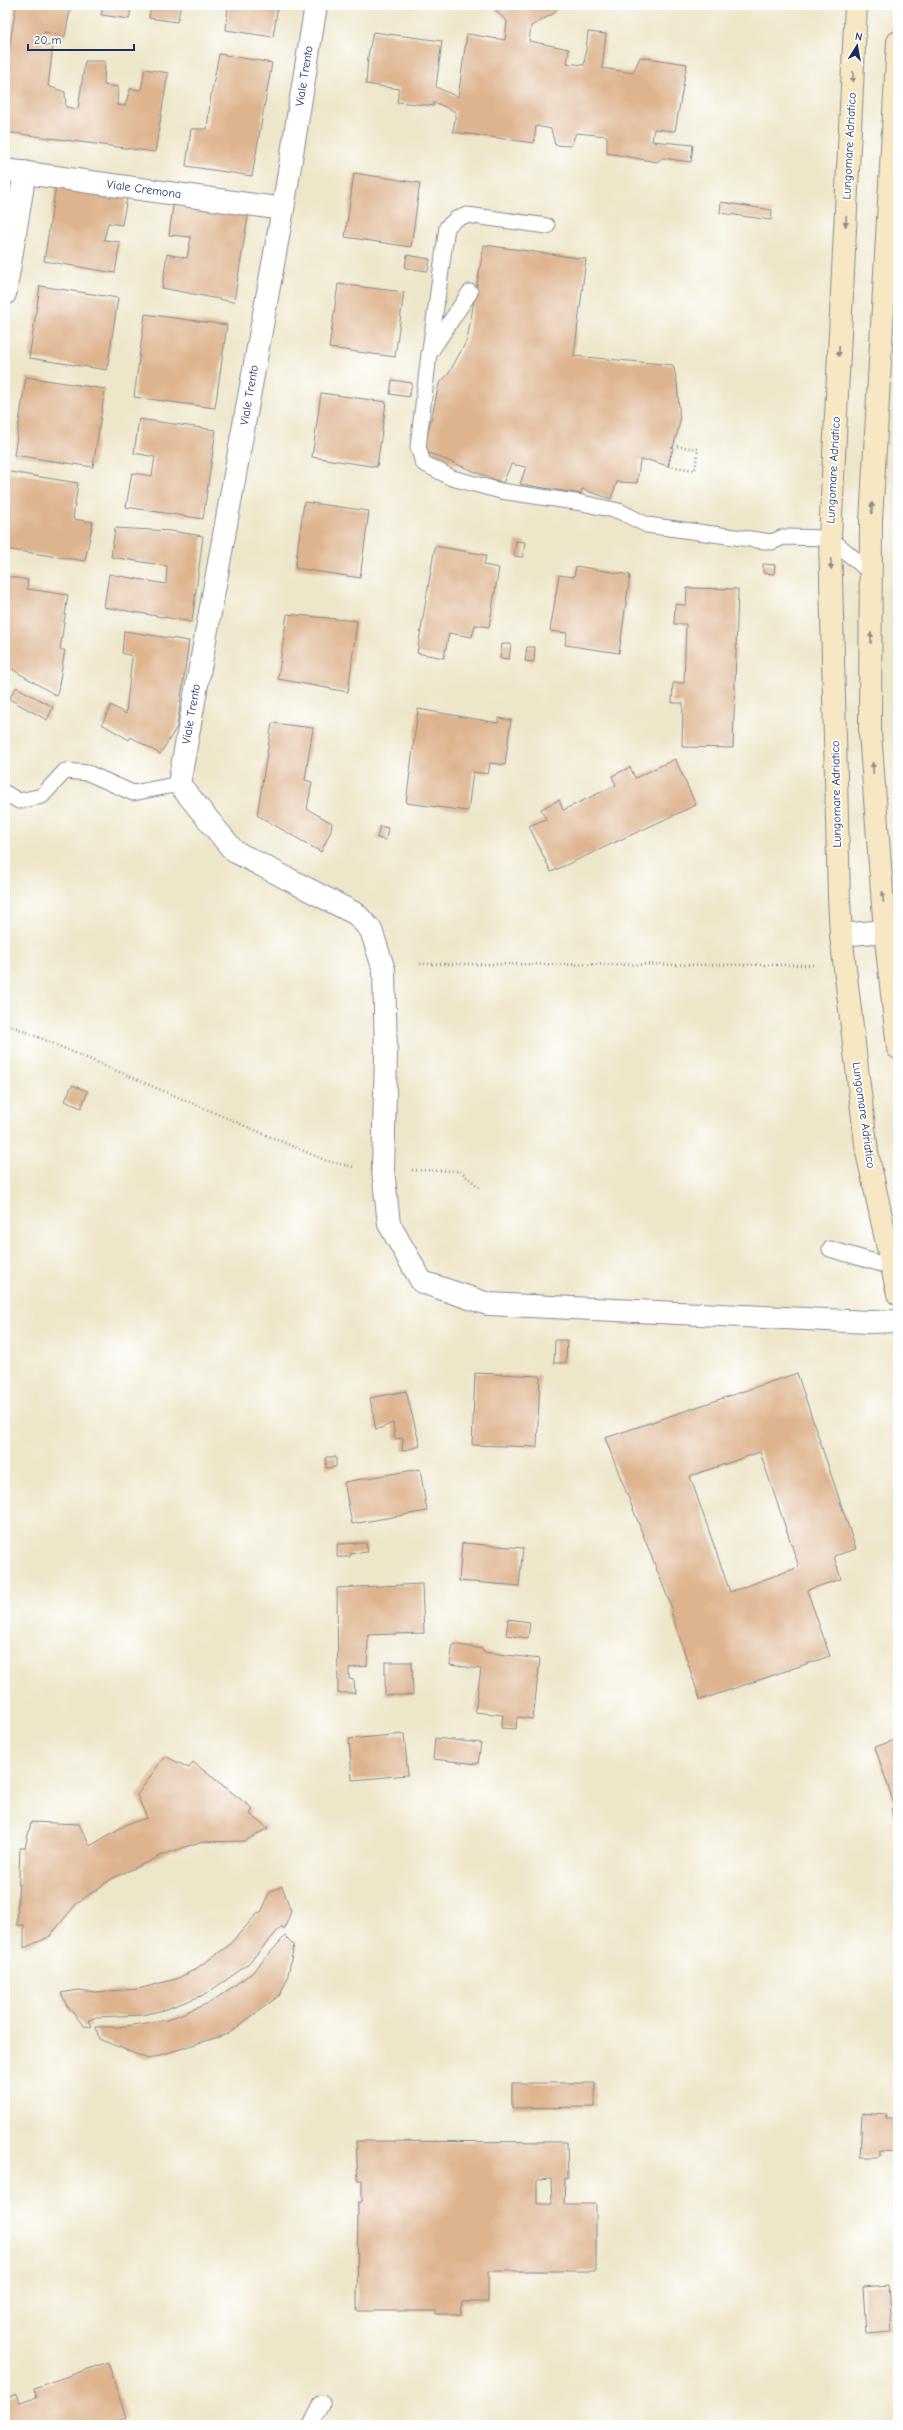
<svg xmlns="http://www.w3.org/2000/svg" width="903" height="2430" viewBox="0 0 903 2430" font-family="'Comic Neue',sans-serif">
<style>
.building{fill:#deb48e;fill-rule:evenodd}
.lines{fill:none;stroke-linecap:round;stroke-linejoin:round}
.lane-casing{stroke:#848a94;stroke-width:17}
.street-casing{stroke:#848a94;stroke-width:24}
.secondary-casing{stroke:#848a94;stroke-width:24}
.path{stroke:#848a94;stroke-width:2.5;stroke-dasharray:1 3;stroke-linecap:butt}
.lane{stroke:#fff;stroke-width:15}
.street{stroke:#fff;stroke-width:22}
.secondary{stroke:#f7e8c3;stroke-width:22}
.oneway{fill:#898c90}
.labels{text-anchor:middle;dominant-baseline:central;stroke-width:3.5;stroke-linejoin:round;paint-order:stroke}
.street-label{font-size:12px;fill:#1b2f5e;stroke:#fff}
</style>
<rect width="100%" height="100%" fill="#fff"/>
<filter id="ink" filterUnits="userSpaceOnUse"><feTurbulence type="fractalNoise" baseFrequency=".025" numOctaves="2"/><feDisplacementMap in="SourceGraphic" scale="8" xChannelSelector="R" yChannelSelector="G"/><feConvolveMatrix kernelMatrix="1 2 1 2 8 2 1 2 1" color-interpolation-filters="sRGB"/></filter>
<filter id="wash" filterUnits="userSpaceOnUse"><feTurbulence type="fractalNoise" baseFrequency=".012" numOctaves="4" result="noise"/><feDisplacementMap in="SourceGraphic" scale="16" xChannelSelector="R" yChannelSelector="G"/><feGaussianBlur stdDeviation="0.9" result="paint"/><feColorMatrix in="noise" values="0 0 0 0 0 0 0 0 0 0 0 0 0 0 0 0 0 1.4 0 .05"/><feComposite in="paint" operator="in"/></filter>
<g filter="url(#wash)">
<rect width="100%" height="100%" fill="#eee6c9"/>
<g id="blocks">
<path class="building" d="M16,5h55l-6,31 -21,-4 -2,13 11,1 -5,40 17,6 1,15 12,2 7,-48h20l-1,24 14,2 -1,18 8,1 5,-17 11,1 4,-21 23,4 -13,79 -150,-20v-55z
M103,5h29l-3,14 -28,-4z
M151,5h30l-4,17 -28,-4z
M228,5h50l-5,32 -47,-7z
M493,5h67l-7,9 -22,12 -2,15 40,8 -2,14 17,2 4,-33 18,2 -4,34 31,5 7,-16 47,7 -12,67 -21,-2 -2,12 41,4 -2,17 -29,-4 -5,4 -50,-9v-17l-31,-3 -5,13 -16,-1 -4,-16 -15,-3 -2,17 -81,-11 3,-20 -22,-10v4l-37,-4 2,-13 -33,-5 2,-28 5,-24 69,9 -6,46 22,10 9,-63 38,6 2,-19 -11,-10z
M219,54l53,9 -20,113 -66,-10 5,-37h16l4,-34z
M354,173l66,10 -9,64 -66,-10z
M56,185l72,7 -6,33 -14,-2 -4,17 16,2 -5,31 -71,-12z
M174,199l75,11 -15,92 -72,-14 5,-34 20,4 4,-21 -22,-2z
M721,202l51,8 -1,10 -51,-7z
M484,245l102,14 -12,97 99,9 4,17 3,40 -12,44 -20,-6h-8l-3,23 -20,-1 -6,17 -29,-10 -1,5 -61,-10 6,-17 -15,-3 -8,19 -79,-32 15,-67 10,-11 18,-33z
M407,255l23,4 -2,12 -23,-3z
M338,284l66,8 -9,65 -66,-9z
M40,286l78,12 -11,72 -78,-12z
M145,314l82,11 -12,83 -81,-11z
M26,377l79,12 -12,78 -79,-12z
M392,380l20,3 -3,14 -19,-3z
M321,393l65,9 -9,65 -65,-10z
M139,419l77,11 -13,89 -77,-12 6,-34 20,3 3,-19 -21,-4z
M10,472l68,11 -5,36 20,3 -8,39 -80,-12v-58z
M304,502l65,9 -9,67 -65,-10z
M115,528l56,3 32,5 -11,86 -88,-15 5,-33 57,10 1,-18 -56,-9z
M516,541l9,1 -2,15 -9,-1z
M435,546l51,9 -2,10 15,3 -10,59 -14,-2 -3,12 -23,-4 -5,25 -27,-5z
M763,564l12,1 -1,9 -11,-1z
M576,566l54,9 -11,78 -54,-8 2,-12 -17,-2 9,-56 15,2z
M5,576l23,4 -1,9 41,6 -8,55h5l-8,46 -52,-31z
M687,588l51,1 -5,159 -51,-1 1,-44h-11l1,-20h11l2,-59h-12l1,-20 11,1z
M287,614l70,7 -9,71 -70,-13z
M124,631l65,10 -12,86 -17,27 -29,-17 -2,3 -27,-16 9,-19 15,9 6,-58 -10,-3z
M502,644h9l-2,15 -9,-1z
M527,647h8l-1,15 -9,-1z
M16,687l37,20 -6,13 -38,-21z
M418,709l80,14 1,-5 12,2 -6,45 -15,-2 -2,11 -15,-2 -5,39 -62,-8z
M272,723l41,5 -8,52 7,2 -5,27 25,14 -1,8 -10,21 -64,-37z
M675,759l21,46 -145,67 -22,-46 17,-7 -5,-10 18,-9 4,10 53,-25 -4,-9 18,-9 5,11z
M380,826l8,2 -2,12 -9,-2z
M72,1085l16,6 -7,17 -16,-7z
M555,1340h12l-1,23h-12z
M475,1373l65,3 -3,71 -65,-2z
M797,1373l59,176 -22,7 7,23 -34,11 23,66 -130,44 -29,-89h2l-68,-173zM760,1452l39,115 -69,25 -40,-116z
M406,1391l14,55 -18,5 1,-13 -8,1 -2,-16 -17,7 -6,-32z
M326,1457h10v10l-10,1z
M420,1469l7,42 -75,13 -8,-42z
M366,1543l2,9 -18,2v3h-13v-13z
M462,1543l61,5 -4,38 -60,-5z
M422,1584l2,49 -56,2 -1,31 -18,2v11l5,1 1,13h-17l-1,-105z
M508,1619l22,3 -2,16 -22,-3z
M453,1644l30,5v3l57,7 -7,60 -16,-2 -1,12 -15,-1 2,-13 -28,-3 6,-43 -31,-4z
M385,1662h27l1,33h-28z
M404,1734l4,41 -56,5 -3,-41z
M435,1738l46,5 -3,21 -45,-5z
M898,1739v91l-7,-21 4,-2 -20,-60z
M165,1756l24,12 4,-6 60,47 -3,5 18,14 -23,13 -45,1 -35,12 -52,24 -36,25 -28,34 -25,11v-23h-7l3,-77h5l6,-26 48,2 11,22 37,-22 20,-6 -10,-23z
M282,1886l9,25 -7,19 -2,-4 -36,40 -40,28 -42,16 -22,5 -46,2 -7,3 3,7 -8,-1 -17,-20 -6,-13 17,-3 17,2 43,-3 38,-10 18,-9 34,-24 29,-32 4,-1 8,-20z
M285,1936l9,9 -7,35 -7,15 -52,39 -80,25 -49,-20 -3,-12h23l48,-7 44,-18 41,-29z
M512,2083h83v24l-83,1z
M862,2113l25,2 -1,3h12v34l-19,-1v6h-19z
M356,2141l211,1 1,37 -3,-1 -1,26h32v67h-108v31h-26l-1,12h-25v-3h-79l1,-109h4v-22h-4zM551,2179l1,25h-15v-24z
M889,2285l3,47 -26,2 -3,-47z
M108,2362l18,56 -18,7h-103v-27l12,-4 3,8 17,-5 -3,-9z"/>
</g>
</g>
<g filter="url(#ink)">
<use href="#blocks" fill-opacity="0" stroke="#848a94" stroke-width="1"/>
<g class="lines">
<defs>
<path id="lane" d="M470,292l-41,62 -11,93 5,16 29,15 49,13 81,12 37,8 28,14 125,17 11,-5 47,1 41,35
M430,350l17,-123 9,-8 11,-4 80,11
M5,793l14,8 23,-5 23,-25 23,2 45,20 46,-9
M830,1249l62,18
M311,2425l11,-22"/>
<path id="street" d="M316,5l-33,204 -104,575 55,67 122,63 15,16 13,40 2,84 -3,116 6,54 33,58 66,22 381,18 29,-1
M5,170l278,39
M5,294l20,-122
M841,935l44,-4"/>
<path id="secondary" d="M856,5l-26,533 9,360 2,37 26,217 31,142
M898,42l-27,479 -1,212 15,198 13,117"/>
</defs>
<use href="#lane" class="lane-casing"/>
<use href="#street" class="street-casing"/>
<use href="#secondary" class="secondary-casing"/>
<path class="path" d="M673,446l25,3 -3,21 -27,-4z
M420,964l393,1
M5,1023l322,138 26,6
M412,1170l48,1 19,16"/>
<use href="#lane" class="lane"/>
<use href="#street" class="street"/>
<use href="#secondary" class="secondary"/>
</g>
<defs><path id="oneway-solid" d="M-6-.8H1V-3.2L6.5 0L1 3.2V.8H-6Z"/></defs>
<g class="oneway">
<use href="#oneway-solid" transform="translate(853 77) rotate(92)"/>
<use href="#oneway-solid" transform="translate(846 221) rotate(93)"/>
<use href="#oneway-solid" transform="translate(839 351) rotate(93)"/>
<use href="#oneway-solid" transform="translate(872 508) rotate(-87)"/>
<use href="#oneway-solid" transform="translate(831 564) rotate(89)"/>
<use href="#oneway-solid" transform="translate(871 638) rotate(-90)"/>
<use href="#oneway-solid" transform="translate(873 768) rotate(-94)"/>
<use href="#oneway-solid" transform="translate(883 897) rotate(-94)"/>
</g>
</g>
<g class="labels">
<g class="street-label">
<text transform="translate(304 76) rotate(-81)">Viale Trento</text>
<text transform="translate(849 146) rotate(-87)">Lungomare Adriatico</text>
<text transform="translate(144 189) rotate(8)">Viale Cremona</text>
<text transform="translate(249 395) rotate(-80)">Viale Trento</text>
<text transform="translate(833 470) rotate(-87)">Lungomare Adriatico</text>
<text transform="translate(191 714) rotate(-80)">Viale Trento</text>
<text transform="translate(836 794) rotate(-91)">Lungomare Adriatico</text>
<text transform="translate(864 1115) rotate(82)">Lungomare Adriatico</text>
</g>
</g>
<rect width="903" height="2430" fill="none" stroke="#fff" stroke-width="20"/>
<g transform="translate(857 46) rotate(11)" stroke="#ffffff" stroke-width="3" paint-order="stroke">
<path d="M0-3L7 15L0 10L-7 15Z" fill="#1b2f5e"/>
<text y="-6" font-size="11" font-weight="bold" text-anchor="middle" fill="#1b2f5e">N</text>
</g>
<path d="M28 44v6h106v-6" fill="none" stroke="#1b2f5e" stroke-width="2"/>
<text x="34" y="44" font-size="12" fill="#1b2f5e" stroke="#ffffff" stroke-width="3" paint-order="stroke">20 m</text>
</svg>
